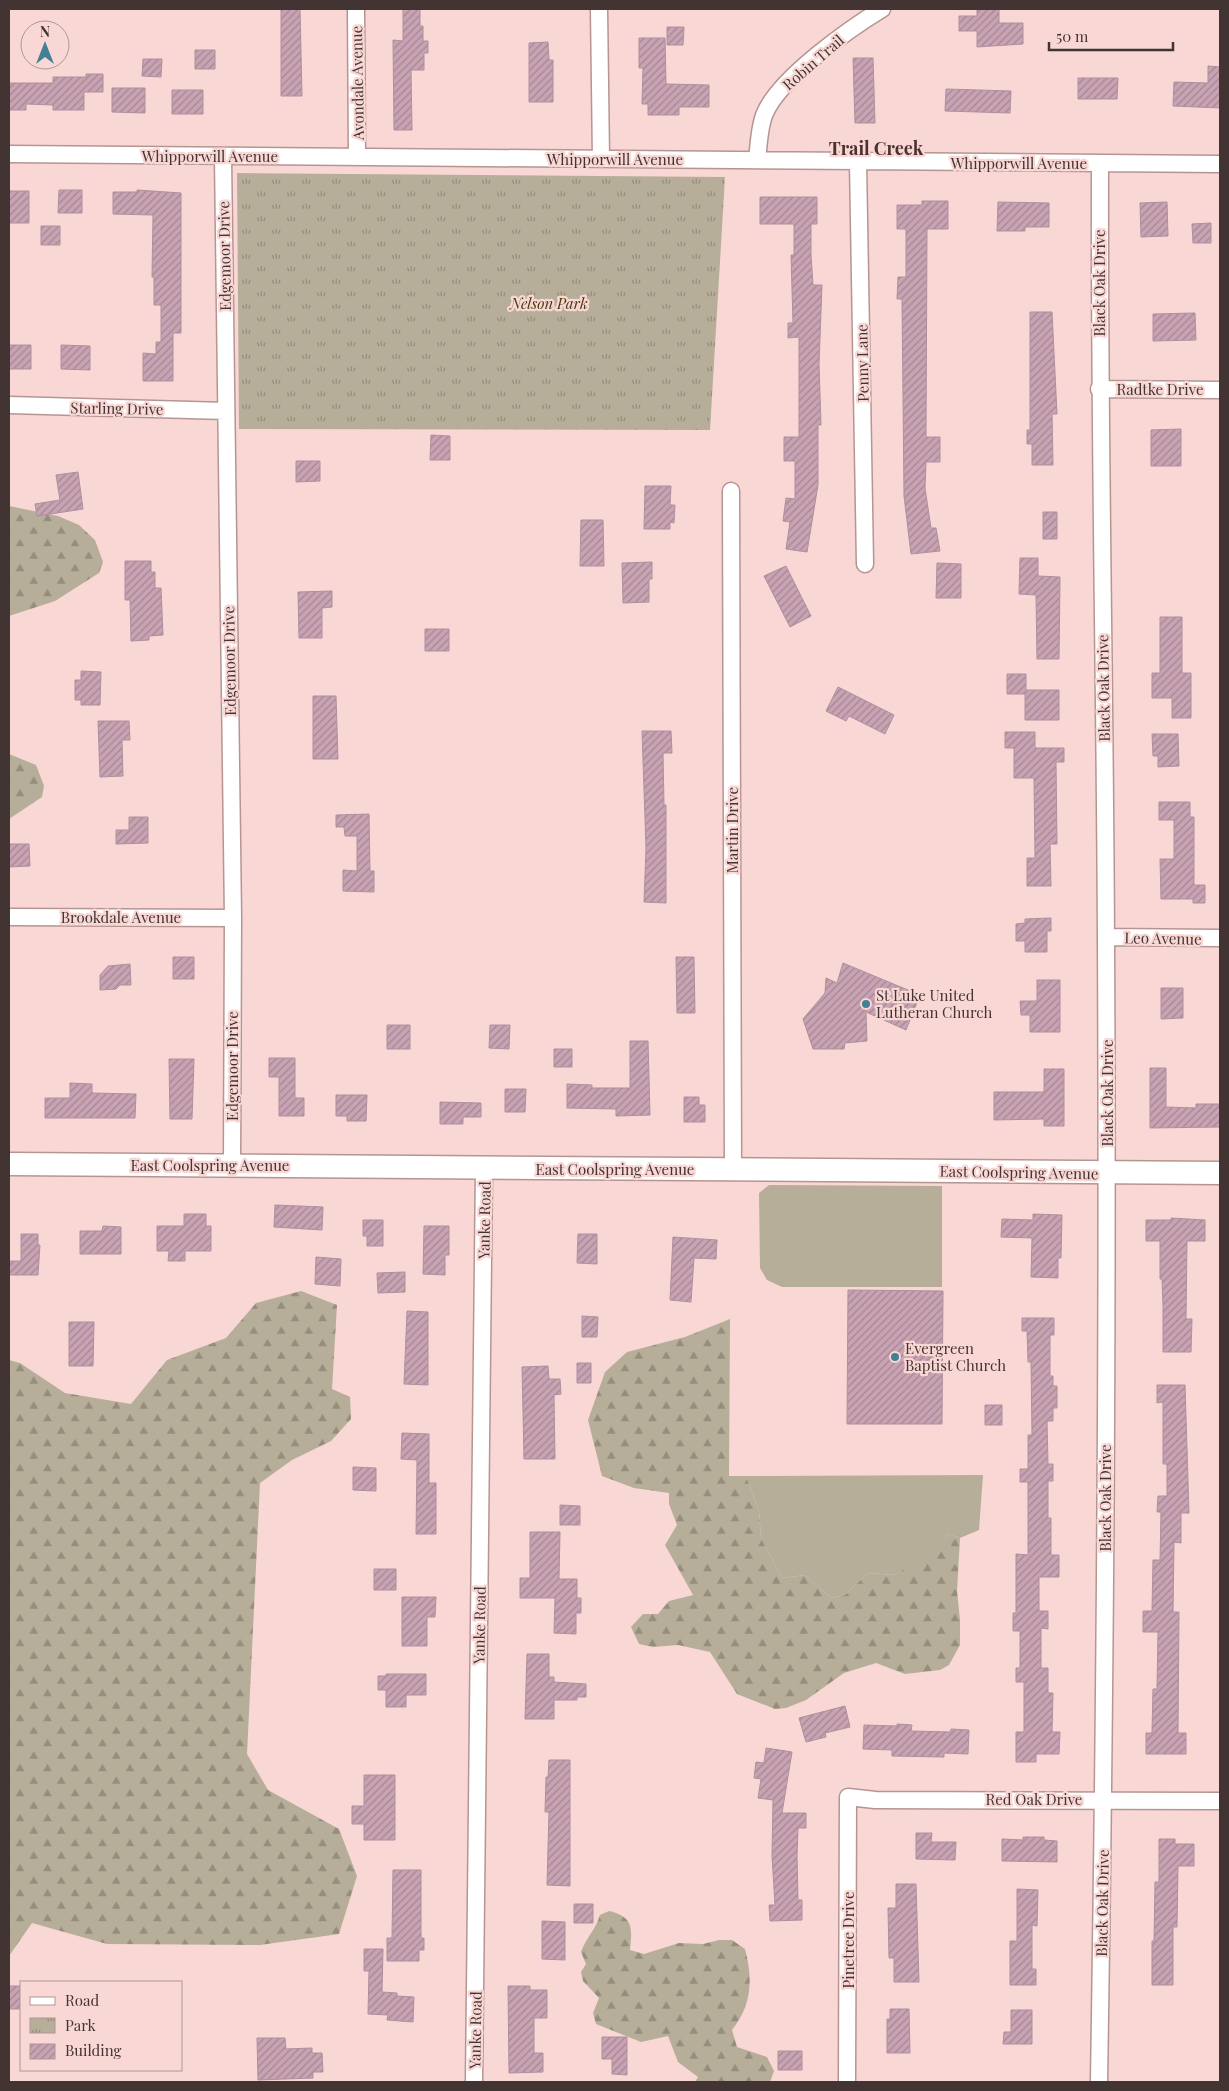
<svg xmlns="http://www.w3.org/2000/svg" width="1229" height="2091" viewBox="0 0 1229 2091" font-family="'Playfair Display',serif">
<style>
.green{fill:#b6ae99}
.forest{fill:url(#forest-firs)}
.park{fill:url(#park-tufts)}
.building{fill:url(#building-hatch);stroke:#ae909d}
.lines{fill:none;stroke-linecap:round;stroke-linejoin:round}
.street-casing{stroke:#b59592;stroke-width:19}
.secondary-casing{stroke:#b59592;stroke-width:25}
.street{stroke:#fff;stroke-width:16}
.secondary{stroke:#fff;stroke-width:22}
.poi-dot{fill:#418095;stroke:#f9d7d4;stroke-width:2}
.labels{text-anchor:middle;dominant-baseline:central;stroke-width:4.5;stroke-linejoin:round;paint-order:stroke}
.street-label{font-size:15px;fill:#423433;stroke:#f9d7d4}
.park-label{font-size:15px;font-style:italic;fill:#48390c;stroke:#f9d7d4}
.poi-label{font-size:15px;fill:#423433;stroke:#f9d7d4;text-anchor:start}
.quarter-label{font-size:18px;font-weight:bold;fill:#4b312f;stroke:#f9d7d4}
</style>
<defs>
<pattern id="forest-firs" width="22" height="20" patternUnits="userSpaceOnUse" patternTransform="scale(1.25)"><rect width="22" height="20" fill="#b6ae99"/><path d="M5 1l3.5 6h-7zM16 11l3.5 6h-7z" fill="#968e7d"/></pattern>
<pattern id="park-tufts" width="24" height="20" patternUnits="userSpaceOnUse" patternTransform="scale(1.25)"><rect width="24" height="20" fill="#b6ae99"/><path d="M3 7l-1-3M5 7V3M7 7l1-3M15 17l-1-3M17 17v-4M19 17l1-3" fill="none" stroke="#968e7d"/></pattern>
<pattern id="building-hatch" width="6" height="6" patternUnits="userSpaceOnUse" patternTransform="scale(1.25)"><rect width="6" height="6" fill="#c9a3b3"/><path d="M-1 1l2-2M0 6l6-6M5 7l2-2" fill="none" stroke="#a58692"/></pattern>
</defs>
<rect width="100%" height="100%" fill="#f9d7d4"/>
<path class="green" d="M769,1185l173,1v101h-160l-15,-7 -7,-12 -1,-75z
M983,1475l-4,55 -19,8 -12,-4 -30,29 -24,12 -26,-2 -23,22 -14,3 -26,-23 -23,3 -21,-40 -2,-27 -13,-35z"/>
<path class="forest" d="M9,506l49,10 21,9 16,15 8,22 -4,11 -44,28 -46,15z
M9,754l27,11 8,21 -2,11 -33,22z
M301,1291l36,14 -5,84 18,8 1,22 -20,22 -39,19 -32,23 -13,271 21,36 71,39 18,47 -18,58 -79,11 -153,-1 -75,-21 -23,33v-596l11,3 45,30 66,11 36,-44 59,-22 30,-35z
M730,1319l-1,157h17l13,35 2,27 21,40 23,-3 26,23 14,-3 23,-22 26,2 24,-13 30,-28 12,4 -3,53 3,29v25l-11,20 -9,5 -35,4 -29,-11 -32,10 -38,27 -20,8 -11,1 -38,-15 -27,-42 -32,-7 -25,2 -14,-3 -8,-17 12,-13h15l11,-13 24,-6 -28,-50 12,-20 -8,-21v-11l-35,-5 -32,-12 -14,-56 17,-48 22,-20 58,-15z
M609,1911c25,6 23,17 21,39l14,4 35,-11 24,1 16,-4h13l13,9c8,30 7,56 -13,81l5,17 30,10 7,14 -4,11h-75l3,-5 -20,-15 -10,-26 -27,6 -45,-18 -3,-11 6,-15 -16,-17 -2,-9 5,-8 -5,-12c5,-14 15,-23 19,-37z"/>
<path class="park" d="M237,173l488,4 -15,253 -471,-1z"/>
<path class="building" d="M281,9h19l2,87h-21z
M403,9h17v17h3v15h5v12h-4v17h-13l1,60h-18l-1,-90 10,1z
M977,9h22v14h24v21l-46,3v-16h-18v-15h18z
M667,27h17l-1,18h-16z
M639,38h26l1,46 43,1v22h-30v8h-31v-11h-6l1,-36h-4z
M548,42l1,18h4v42h-24v-59z
M195,50h20v19h-20z
M853,58h20l2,65h-20z
M143,59h19l-1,18 -19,-1z
M1208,66l12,1v41l-47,-2 1,-24 34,1z
M86,74h17v18h-19v18h-31v-5l-27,-1v6h-17v-27h44v-6h33z
M1078,78h40l-1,21h-39z
M112,88h33v25l-33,-1z
M946,89l65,2 -1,22 -65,-2z
M172,90h31v24h-31z
M59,190h23v23h-24z
M137,190l44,3v140h-8v48h-30v-28l13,1v-12h5v-37h-7v-28h-2l1,-62 -40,-1v-22h24z
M9,191h20v32h-20z
M760,197h57v27h-6v31l2,30h9l-3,79 2,61h-3v60l-11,67 -21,-3 4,-27 -7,-1 3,-23 9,1v-38h-11v-24h15v-100l-11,1v-15h5l-2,-68h3v-31h-34z
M922,201h26v28h-21l-1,208h14v25h-14l-1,26 6,40h5l4,23 -29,3 -7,-58 -2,-197h-5l1,-22h8v-48h-9v-24h25z
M998,202l51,1v24h-24v4h-28z
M1167,202l1,34 -27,1 -1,-34z
M1211,223v20h-18l-1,-19z
M41,226h19v19h-19z
M1030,312h22l5,102h-5l1,51h-21v-21h-5v-14h3z
M1195,313l1,27 -43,1v-27z
M9,345h22v24h-22z
M61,345l29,1v24l-29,-1z
M1181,429v37h-30v-36z
M431,435l19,1v24h-20z
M296,461h24v20l-24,1z
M78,472l5,37 -46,7 -2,-12 25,-4 -4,-25z
M645,486h26l-1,19h5l-1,18 -4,-1v7h-26z
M1043,512h14v27h-14z
M581,520h22l1,46h-24z
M1020,558h18v18l22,1 -1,82h-22l-1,-64 -17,-1z
M125,561h26v11h4v16h6l2,47 -14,1v4l-18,1 -1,-41h-5z
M652,562v17h-3v23l-26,1 -1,-40z
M937,563l24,1v34h-25z
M786,566l25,50 -21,11 -26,-51z
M332,591v16l-10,1v30h-23l-1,-46z
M1160,617h22v56h9v45h-19v-20h-20v-25h8z
M425,629h24v22h-24z
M81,671l20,1 -1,33h-19v-5h-6v-20h6z
M1007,674h19v16h33v30h-34v-26h-18z
M838,687l56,28 -9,19 -36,-18 -3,5 -20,-10z
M313,696h23l2,63h-25z
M98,721h31l1,19h-8l1,36 -23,1z
M642,731h29l1,22h-9l1,52h2v98l-22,-1 2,-54z
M1005,732h30v16h29v14h-8l1,82h-7l1,42h-24v-28h8l-1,-80h-20v-30h-9z
M1152,734h26l1,32 -21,1v-11h-5z
M1159,802h31v15h4v68h11v18h-12v-4h-32l-1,-40h14v-39h-15z
M369,814l1,57h4v21l-31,-1v-21l14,1v-35h-12l-1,-9h-8v-12z
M129,817h19v26l-32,1v-14h13z
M9,844h20l1,22 -21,1z
M1051,918v13h-4v21h-22v-11h-9v-17l9,-1v-4z
M173,957h21v22h-21z
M676,957h18l1,56h-18z
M843,963l77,32 -14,35 -40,-18 1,29 -22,2 -1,6h-31l-10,-30 22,-26 1,-15 11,5z
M130,964l1,21h-11l-4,4 -16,1v-15l8,-9z
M1037,980h23v52h-30v-17h-9l-1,-14h17z
M1161,988h22v30l-22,1z
M387,1025h23v24h-23z
M490,1025h20l-1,24 -20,-1z
M630,1041h18l2,74 -34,1v-7l-49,-1v-24l25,1v3h38z
M554,1049h18v18h-18z
M269,1058h26v40h9v18h-25v-39h-10z
M169,1059h25l-2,60h-22z
M1150,1068h16v39l30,1v-4h24v23l-70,1z
M1044,1069h20v57h-20v-7l-50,1v-28h50z
M70,1083l22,1v9l44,1 -1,24h-90v-20h25z
M505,1089h21l-1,23h-20z
M336,1095h31l-1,26h-19v-5h-11z
M684,1097h15v8h6v17h-21z
M440,1102l41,1v14h-18v7h-23z
M275,1205l48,2 -1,23 -48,-3z
M184,1214h22v12h5v25h-26v10h-17l1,-10h-12v-25h27z
M1033,1214l29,1 -1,43h-3v20l-27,-1 1,-39 -31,-1 1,-18 31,1z
M1171,1218l34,2v21h-18l-1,78h6l-1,33h-28v-46l-1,-27h-2v-38h-14v-21h25z
M363,1220h20v26h-16v-10h-4z
M103,1226l18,1v27h-41v-23h22z
M424,1226h25v29h-4v20l-22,-1z
M21,1234h17v11h2l-2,30h-29v-14h12z
M578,1234h19v30l-20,-1z
M673,1237l44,3 -1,19 -22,-1 -3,44 -21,-2z
M316,1257l25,2 -1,27 -25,-2z
M405,1272v20l-27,1 -1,-20z
M848,1290l95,1 -1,133h-95z
M407,1311l21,1v73l-24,-1z
M582,1316l16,1 -1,20h-15z
M1022,1318h32v17h-4v41h3v10h4v22h-4v13h-6l1,43h5v17h-5v37h3v37h8v22h-20v34h9v18l-7,-1v40h7v25h5l-1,39h8l-1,22h-23v8h-20v-30h8v-50h-8v-14h4v-37h-7v-18h3v-59l12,1v-73h-8v-13h8v-34h4l-1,-73h-3l-1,-31h-5z
M69,1322h25l-1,44h-24z
M577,1363h14v20h-14z
M548,1366l1,13h11l1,15 -7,1 1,64h-31l-2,-92z
M1157,1385h28l4,128h-8v30l-7,-1 -1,70h6l-1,121h8v21h-40v-21h6l1,-44h4l1,-57h-15v-21h9l1,-51h7l1,-48h-4l1,-16h9v-32h-4v-62l-6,1z
M985,1405h17v20h-17z
M402,1433l27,1v49h7v51h-20l1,-74 -16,-1z
M353,1467l23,1v23l-23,-1z
M560,1505l20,1v19h-20z
M530,1532h30l-1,47h18v19h4v15h-5v21l-22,-1 1,-35h-35v-20h10z
M374,1569h22v21h-22z
M402,1597h34l-1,20h-8v29h-25z
M527,1654h22v23h5v5l32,2v13h-9v3h-23v19h-29z
M386,1674h40v21h-20v12h-20v-17h-8v-14h8z
M845,1706l5,21 -25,6 1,4 -20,5 -7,-24z
M897,1724l15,1 -1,6 39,1 1,-3 18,1 -1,24 -24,-1v4l-52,-1v-6l-29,-1 1,-24 33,1z
M766,1748l26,4 -10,61h24v15h-8l-1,28 1,44h4v20l-32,1 -1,-16h6l-3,-49 1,-56 -15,-2 3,-19 -7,-1 2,-16 8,1z
M549,1760h21v126l-23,-1 2,-73h-4l1,-35h2z
M364,1775h31v65h-31v-16h-12v-18h12z
M916,1833h16l-1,9h25l-1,18 -39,-1z
M1023,1837h21v3l13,1v21l-55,-1v-22l21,1z
M1159,1839h16v5h19v22h-16l-1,61h-4v58h-21v-44h2l1,-59h4z
M393,1870h28v68h3v12h-5v11h-32v-23h5z
M896,1884h20l3,98h-25v-24h-5l-1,-50h8z
M1017,1889l21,1 -1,36 -5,-1v44h4v16h-26v-44h7z
M574,1904h19v19h-19z
M542,1921l23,1v38l-23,-1z
M364,1949h19l-1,43 15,1v3l17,1 -1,25 -26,-2 1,-5 -20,-1 1,-43h-5z
M9,1986h12v23h-12z
M508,1986h22v4h17v28h-13v35h9v19l-34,1z
M890,2009h19l1,44h-23v-34h3z
M1011,2010h21v34h-29l1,-12h7z
M602,2037h25v38l-15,-1v-15h-10z
M257,2038h28l1,11 26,-1v5h10l1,19h-10v6l-55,2z
M778,2051h24v19h-24z"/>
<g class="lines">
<defs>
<path id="street" d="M356,9l1,147
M599,9l2,150
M9,154l1211,10
M223,157l10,761 -1,248
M757,159c2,-14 2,-33 8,-46 15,-35 84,-84 117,-104
M858,162l7,402
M1099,389l121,1
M9,405l217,6
M731,491l2,678
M9,917l224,1
M1106,937l114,1
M474,2082l10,-914
M847,2082l1,-285 27,3 345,1
M1099,2082c6,-379 9,-758 7,-1138 -1,-260 -7,-520 -6,-781"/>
<path id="secondary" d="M9,1164l1211,9"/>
</defs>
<use href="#street" class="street-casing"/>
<use href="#secondary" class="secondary-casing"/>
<use href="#street" class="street"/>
<use href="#secondary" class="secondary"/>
</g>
<g class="poi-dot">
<circle cx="866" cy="1004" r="5"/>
<circle cx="895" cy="1357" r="5"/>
</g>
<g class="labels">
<g class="street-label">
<text transform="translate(813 62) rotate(-41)">Robin Trail</text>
<text transform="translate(357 83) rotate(-91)">Avondale Avenue</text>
<text x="210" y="156">Whipporwill Avenue</text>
<text x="615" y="159">Whipporwill Avenue</text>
<text x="1019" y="163">Whipporwill Avenue</text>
<text transform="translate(224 256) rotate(-91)">Edgemoor Drive</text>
<text transform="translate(1099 283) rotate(-90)">Black Oak Drive</text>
<text transform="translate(862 363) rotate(-91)">Penny Lane</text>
<text x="1160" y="389">Radtke Drive</text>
<text transform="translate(117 408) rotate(1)">Starling Drive</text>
<text transform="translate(229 661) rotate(-91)">Edgemoor Drive</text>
<text transform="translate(1103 688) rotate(-91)">Black Oak Drive</text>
<text transform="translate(732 830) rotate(-90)">Martin Drive</text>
<text x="121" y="917">Brookdale Avenue</text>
<text transform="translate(1163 938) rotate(1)">Leo Avenue</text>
<text transform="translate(232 1066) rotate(-90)">Edgemoor Drive</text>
<text transform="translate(1107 1093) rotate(-90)">Black Oak Drive</text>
<text x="210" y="1165">East Coolspring Avenue</text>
<text x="615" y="1169">East Coolspring Avenue</text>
<text transform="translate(1019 1172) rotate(1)">East Coolspring Avenue</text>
<text transform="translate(484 1220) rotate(-89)">Yanke Road</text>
<text transform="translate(1105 1498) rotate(-90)">Black Oak Drive</text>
<text transform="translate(479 1625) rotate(-89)">Yanke Road</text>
<text x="1034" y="1799">Red Oak Drive</text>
<text transform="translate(1102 1903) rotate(-89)">Black Oak Drive</text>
<text transform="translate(848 1940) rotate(-90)">Pinetree Drive</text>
<text transform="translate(475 2030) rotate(-89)">Yanke Road</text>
</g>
<g class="park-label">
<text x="549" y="303">Nelson Park</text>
</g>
<g class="poi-label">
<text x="876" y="995">St Luke United<tspan x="876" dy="17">Lutheran Church</tspan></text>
<text x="905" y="1348">Evergreen<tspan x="905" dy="17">Baptist Church</tspan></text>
</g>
<g class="quarter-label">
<text x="876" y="148">Trail Creek</text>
</g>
</g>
<rect width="1229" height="2091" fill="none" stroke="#423433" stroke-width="20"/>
<rect x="20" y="1981" width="162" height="90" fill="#f9d7d4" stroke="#b09694"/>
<rect x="30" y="1997" width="25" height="8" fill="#ffffff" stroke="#b09694"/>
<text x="65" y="2006" font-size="15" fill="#423433">Road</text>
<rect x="30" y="2018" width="25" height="15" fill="url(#park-tufts)" stroke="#b09694"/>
<text x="65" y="2031" font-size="15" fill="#423433">Park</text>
<rect x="30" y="2044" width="25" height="15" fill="url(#building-hatch)" stroke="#b09694"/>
<text x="65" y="2056" font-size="15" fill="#423433">Building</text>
<g transform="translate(45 45)"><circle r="24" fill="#f9d7d4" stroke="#b09694"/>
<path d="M0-4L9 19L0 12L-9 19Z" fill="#418095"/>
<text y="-8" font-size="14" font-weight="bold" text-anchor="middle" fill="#423433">N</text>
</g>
<path d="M1049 42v8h124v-8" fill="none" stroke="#423433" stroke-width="2.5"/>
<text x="1056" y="42" font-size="15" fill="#423433" stroke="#f9d7d4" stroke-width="4" paint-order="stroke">50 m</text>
</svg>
